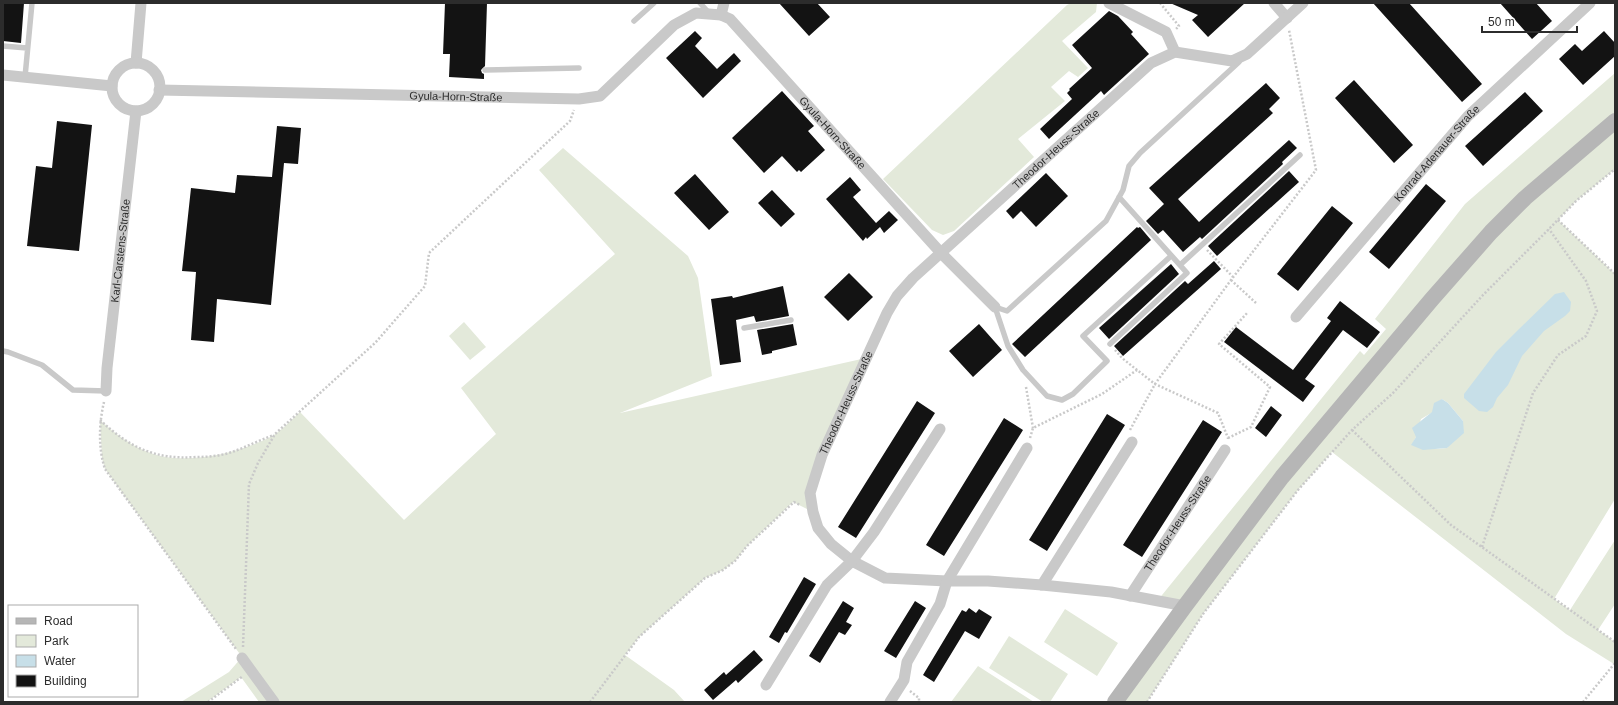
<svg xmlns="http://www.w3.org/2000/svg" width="1618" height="705" viewBox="0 0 1618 705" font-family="Arial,sans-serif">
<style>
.green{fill:#e3e9da;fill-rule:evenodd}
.water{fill:#c7dfe8}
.building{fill:#131313}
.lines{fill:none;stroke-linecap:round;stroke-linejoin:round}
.path{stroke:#c9c9c9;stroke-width:2.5;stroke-dasharray:2 2;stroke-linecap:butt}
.lane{stroke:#c9c9c9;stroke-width:5.5}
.street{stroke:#c9c9c9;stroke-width:11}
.secondary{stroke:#b6b6b6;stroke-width:16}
.labels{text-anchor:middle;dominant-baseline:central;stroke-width:4;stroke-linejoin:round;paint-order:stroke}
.street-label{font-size:11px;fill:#2c2c2c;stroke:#fff}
</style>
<rect width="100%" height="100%" fill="#fff"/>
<path class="green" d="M1071,3h26l-1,9 -34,29 26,27 -10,9 -9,-6 -18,16 14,14 -47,38 16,18 -80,74 -11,4 -11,-5 -49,-51 184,-174z
M1615,73v96l-39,32 -18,19 57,54v225l-61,100 16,11 45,-70v64l-17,26 17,12v21l-1,1 -48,-30 -234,-182 -34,38 -95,124 -56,88h-32l70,-96 -27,-6 202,-249 4,4 22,-26 -11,-10 90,-115zM1442,399l6,4 15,18 -16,27 -11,1 -24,-4 4,-8 5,-18 12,-7z
M563,148l125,108 10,22 14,98 -92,37 246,-55 -56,135 3,19 -20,-10 -46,44 -12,15 -12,9 -18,8 -66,59 -14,18 49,35 11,12h-426l-18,-25 -34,25h-26l48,-30 13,-15 -137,-188 -3,-11 -2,-38c14,13 30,25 48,32 34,15 94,1 126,-17 9,-6 18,-16 26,-23l104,108 92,-86 -35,-46 154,-134 -76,-84z
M464,322l22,25 -16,13 -21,-24z
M1065,609l53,34 -21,33 -53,-34z
M1009,636l59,38 -18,28h-7l-54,-34z
M978,666l56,36h-83z"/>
<path class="water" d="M1564,292l7,10 -1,9 -5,5 -21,15 -22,25 -14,29 -11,13 -4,9 -6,5 -8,-1 -15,-13v-4l32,-42 23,-23 36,-35z
M1442,399l6,4 15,18 1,12 -17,15 -24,2 -12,-5 5,-8 -4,-9 20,-16 2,-9z"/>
<path class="building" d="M3,3h21l-3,40 -18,-2z
M445,3h42l-2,63 -4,4 1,3 2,1v5l-35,-2 1,-23h-7z
M779,3h38l13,14 -21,19z
M1170,3h75l-37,34 -16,-17 6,-5z
M1373,3h36l73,81 -20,18z
M1500,3h36l16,18 -20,18z
M1109,11l9,5 15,16 -2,2 18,20 -45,41 -3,-4 -52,48 -9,-10 32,-30 -5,-6 3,-3 -1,-1 23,-21 -20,-23z
M695,31l7,7 -7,8 22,23 17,-16 7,8 -38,37 -37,-40z
M1604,31l11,12v13l-32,29 -24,-26 16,-15 7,7z
M1354,80l59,65 -19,18 -59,-65z
M1266,83l14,15 -11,11 4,4 -95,86 21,23 90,-82 8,8 -15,14 1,2 -81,75 -2,-2 -17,15 -20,-22 -5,4 -12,-13 18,-17 -15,-16z
M782,91l32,35 -6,5 17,19 -24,22 -2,-2 -2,2 -15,-16 -18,17 -32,-35z
M1525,92l18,19 -60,55 -18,-20z
M57,121l35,4 -13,126 -52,-5 9,-80 16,2z
M277,126l24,2 -3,36 -14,-1 -13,142 -54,-6 -3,43 -23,-2 5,-68 -14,-1 9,-83 44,5 2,-18 35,2z
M1289,171l10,11 -82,74 -9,-10z
M1046,173l22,23 -32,31 -15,-16 -8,8 -7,-8z
M695,174l34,38 -20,18 -35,-37z
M850,177l11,13 -8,7 23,26 13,-12 9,9 -14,13 -4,-6 -13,12 -1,-2 -3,4 -37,-42z
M1426,184l20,17 -57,68 -20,-17z
M772,190l23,24 -14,13 -23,-24z
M1332,206l21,17 -55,68 -21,-17z
M1137,227l1,1 2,-1 11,13 -126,117 -13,-13z
M1214,261l7,8 -98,87 -9,-10 71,-65 3,3z
M1171,264l8,10 -70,65 -10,-11z
M849,273l24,24 -25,24 -24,-24z
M783,286l6,30 -33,6 -2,-6 -18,4 5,42 -21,3 -9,-66 21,-3 1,2z
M1340,301l40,31 -13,16 -24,-18 -38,49 10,7 -12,16 -79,-60 12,-15 57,43 38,-49 -4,-3z
M793,324l4,21 -25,6v2l-10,2 -5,-25z
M979,324l23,26 -29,27 -24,-26z
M917,401l18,12 -79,125 -18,-11z
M1271,406l11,9 -16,22 -11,-9z
M1107,414l18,11 -78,126 -18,-11z
M1004,418l19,12 -79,126 -18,-11z
M1203,420l19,12 -80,125 -19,-12z
M804,577l12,7 -29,49 -2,-1 -6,11 -10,-6z
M843,601l11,7 -8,14 6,3 -7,10 -6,-3 -19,31 -11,-7z
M915,601l11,7 -30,50 -12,-7z
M969,608l7,5 3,-4 13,8 -13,22 -14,-8 -31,51 -11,-7 39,-65 4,2z
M754,650l9,10 -25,23 -2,-3 -23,20 -9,-10 20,-18 2,3z"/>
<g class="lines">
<path class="path" d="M1160,3l19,23 -3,3
M1558,220l57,54
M1207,250l26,27
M1231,280l25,23
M1115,350l7,8 15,12
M1026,387l7,41
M104,402c-5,21 -6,46 1,67l131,180
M100,420c29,27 55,40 96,37 12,0 24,-1 36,-5 14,-5 28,-12 42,-17
M1130,430l25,-46 76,-104 85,-110 -27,-140
M1352,430l99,95 164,117
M1030,438l3,-10 69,-34 35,-24 18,14 63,29 10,25v2
M1228,438l23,-11 19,-40 -51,-43 29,-32
M1482,547l51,-154 25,-38 28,-19 11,-25 -11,-30 -37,-52
M243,647l6,-163 9,-21 17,-29 100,-91 50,-57 4,-33 141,-132 4,-11
M910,691l9,7v4
M208,702l35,-26
M590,702l49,-65 66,-59 18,-8 12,-9 12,-15 47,-44 6,3
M1147,702l56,-88 95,-124 54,-60 41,-37 90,-98 66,-66 27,-28 39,-32
M1583,702l32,-39"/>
<path class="lane" d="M700,3l9,10
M634,21l20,-18
M3,46l24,2
M485,70l94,-2
M25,77l7,-74
M1180,265l120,-110
M995,307l12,4 99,-90 17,-31 6,-24 11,-13 99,-91
M995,307l13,39 15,24 24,26 15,4 11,-6 34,-33 -24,-25 88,-80
M744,328l47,-8
M1110,344l77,-71 -68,-76
M3,351l5,1 34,13 31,25 33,1"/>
<g class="street">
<path d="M1109,3l57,29 9,20"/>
<path d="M1274,3l13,15"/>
<path d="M721,15l3,-12"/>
<path d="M136,63l5,-60"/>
<circle cx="136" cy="87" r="24"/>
<path d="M3,75l109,11"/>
<path id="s1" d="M159,90l420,9 21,-3 74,-71 22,-12 25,2 9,4 211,234 54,54"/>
<path id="s2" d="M1296,317l172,-201 122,-113"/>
<path id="s3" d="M106,391l1,-23 29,-257"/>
<path d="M1042,585l90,-143"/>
<path id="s4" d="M1130,596l95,-146"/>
<path id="s5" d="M1185,606l-74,-14 -69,-7 -54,-4h-41l-62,-3 -33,-17 -21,-17 -13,-16 -5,-16 -3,-19 12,-38 65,-142 10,-17 16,-18 238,-215 24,-11 57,9 15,-7 56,-51"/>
<path d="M242,658l32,44"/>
<path d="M766,685l61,-100 25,-24 22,-29 66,-103"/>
<path d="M890,702l14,-22 3,-18 33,-58 7,-23 80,-133"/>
</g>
<path class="secondary" d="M1115,702l70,-96 97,-129 150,-178 59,-67 34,-34 90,-77"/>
</g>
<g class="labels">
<g class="street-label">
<text stroke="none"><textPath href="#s1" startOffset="297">Gyula-Horn-Straße</textPath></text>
<text stroke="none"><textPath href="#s1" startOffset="757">Gyula-Horn-Straße</textPath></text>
<text stroke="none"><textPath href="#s5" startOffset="855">Theodor-Heuss-Straße</textPath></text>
<text stroke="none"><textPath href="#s2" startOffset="216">Konrad-Adenauer-Straße</textPath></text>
<text stroke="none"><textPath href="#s3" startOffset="141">Karl-Carstens-Straße</textPath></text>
<text stroke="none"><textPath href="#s5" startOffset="520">Theodor-Heuss-Straße</textPath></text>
<text stroke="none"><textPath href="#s4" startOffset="87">Theodor-Heuss-Straße</textPath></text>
</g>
</g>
<rect width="1618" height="705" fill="none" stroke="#2c2c2c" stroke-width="8"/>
<rect x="8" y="605" width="130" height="92" fill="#ffffff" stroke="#ababab"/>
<rect x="16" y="618" width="20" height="6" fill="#b6b6b6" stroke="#ababab"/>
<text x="44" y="625" font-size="12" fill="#2c2c2c">Road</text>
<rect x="16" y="635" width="20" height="12" fill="#e3e9da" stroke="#ababab"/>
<text x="44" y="645" font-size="12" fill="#2c2c2c">Park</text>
<rect x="16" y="655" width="20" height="12" fill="#c7dfe8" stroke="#ababab"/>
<text x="44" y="665" font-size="12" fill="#2c2c2c">Water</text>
<rect x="16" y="675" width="20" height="12" fill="#131313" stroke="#ababab"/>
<text x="44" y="685" font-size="12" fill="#2c2c2c">Building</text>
<path d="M1482 26v6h95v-6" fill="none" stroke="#2c2c2c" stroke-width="2"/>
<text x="1488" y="26" font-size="12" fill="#2c2c2c" stroke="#ffffff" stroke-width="3" paint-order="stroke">50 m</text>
</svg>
